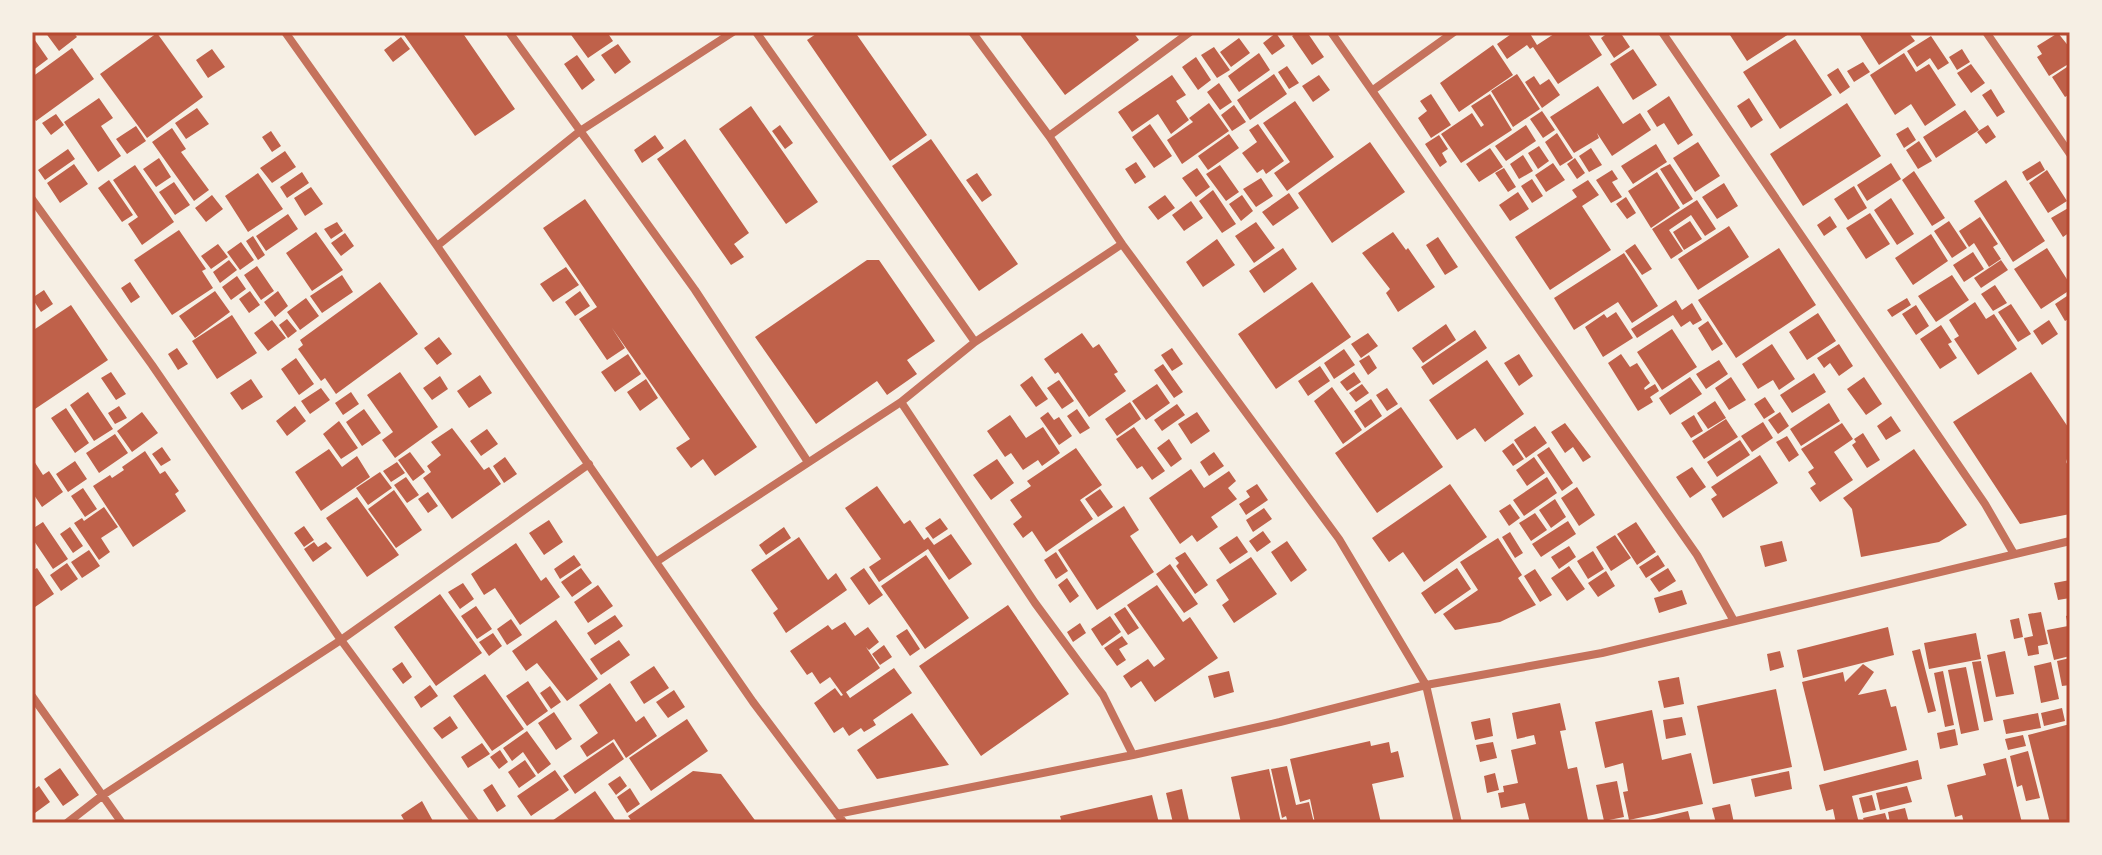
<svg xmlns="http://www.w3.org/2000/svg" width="2102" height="855" viewBox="0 0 2102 855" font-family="Arial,sans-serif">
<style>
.building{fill:#bf614a}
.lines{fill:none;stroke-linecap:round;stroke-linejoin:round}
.minor{stroke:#c5725c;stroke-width:8}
.neatline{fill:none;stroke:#b5482f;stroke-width:3}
</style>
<rect width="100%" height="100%" fill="#f6efe4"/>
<path class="building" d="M45,32h28l4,5 -18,14z
M402,32h60l53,77 -40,27z
M569,32h38l6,9 -25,17z
M819,32h36l72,103 -37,26 -83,-121z
M1018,32h115l6,8 -74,55z
M1298,32h9l17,25 -12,8 -20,-29z
M1514,32h15l8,13 20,-13h30l15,23 -44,29 -25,-37 -3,2 -3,-4 -20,14 -10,-15z
M1609,32h11l10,15 -16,11 -13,-20z
M1728,32h64l-45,29z
M1858,32h50l7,9 -36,24z
M157,33l46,64 -56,41 -47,-64z
M1276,33l9,13 -13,9 -9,-12z
M2058,33l12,15v15l-21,13 -12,-19 5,-3 -5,-8z
M32,36l16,23 -16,12z
M1931,36l18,27 -11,7 -8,-12 -13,9 -10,-16z
M401,37l9,12 -17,13 -9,-12z
M1239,38l11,15 -19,14 -11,-15z
M1795,39l37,56 -52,34 -37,-57z
M618,44l13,18 -16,12 -14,-19z
M1493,45l20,30 -54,37 -19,-29z
M1214,47l16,23 -13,8 -16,-23z
M72,48l22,31 -58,42 -4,-6v-38z
M212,49l13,18 -17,11 -12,-18z
M1633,49l24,36 -24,15 -23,-36z
M1962,49l8,13 -13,8 -8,-13z
M1259,53l11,17 -31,22 -11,-16z
M1904,53l12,19 13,-8 27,41 -31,21 -14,-22 -16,11 -25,-40z
M577,55l18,25 -13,10 -18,-26z
M1196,57l15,23 -13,10 -16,-23z
M1863,62l7,10 -16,10 -7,-11z
M1971,64l14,19 -14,10 -14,-20z
M2070,65v29l-5,3 -13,-20z
M1287,66l12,17 -10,6 -11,-17z
M1838,68l12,19 -10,7 -13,-19z
M1274,74l13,20 -37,26 -13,-20z
M1517,74l23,35 -27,18 -22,-36z
M1172,75l14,20 -10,6 13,19 -18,14 -13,-20 -26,18 -14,-20z
M1319,75l11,15 -17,12 -11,-16z
M1534,76l6,9 9,-6 11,16 -18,13 -17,-26z
M1219,83l13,19 -12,8 -13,-18z
M1598,86l25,38 17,-11 11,17 -39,26 -15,-23 2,5 -25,15 -24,-36z
M1991,89l14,23 -8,5 -15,-22z
M1431,94l20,31 -20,13 -13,-20 9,-7 -7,-10z
M1490,94l22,36 -51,33 -20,-29 31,-21 9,14 3,-2 -13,-19z
M1669,96l24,39 -15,10 -14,-22 -7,4 -10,-16z
M99,98l14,20 -12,8 20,30 -23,16 -34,-50z
M1749,98l14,22 -12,8 -14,-22z
M1295,101l39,56 -47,34 -13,-18 16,-11 -27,-39z
M1209,103l20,28 -47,33 -15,-24 26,-18 -4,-4z
M1847,103l34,53 -78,50 -33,-52z
M1234,105l12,17 -14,9 -11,-16z
M751,106l67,96 -32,22 -67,-95z
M197,108l12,16 -23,15 -11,-16z
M1965,110l14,20 -43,28 -13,-21z
M1542,111l13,19 -12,8 -13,-19z
M56,114l8,11 -13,10 -9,-12z
M1150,124l22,32 -18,12 -22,-31z
M1258,124l26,37 -18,13 -3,-5 -6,4 -15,-20 15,-11 -8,-12z
M780,125l13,18 -8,6 -13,-18z
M1526,125l10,16 -30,20 -11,-15z
M1988,125l8,12 -10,7 -9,-12z
M136,126l10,15 -19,13 -11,-15z
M1908,127l8,13 -12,8 -8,-14z
M172,128l14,21 -5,3 28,38 -15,11 -42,-59z
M271,131l10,15 -9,6 -10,-15z
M1557,133l16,25 -13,8 -15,-24z
M1229,134l10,14 -31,22 -10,-14z
M655,135l9,13 -22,15 -8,-13z
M1439,135l9,14 -6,4 5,9 -7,5 -15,-23z
M685,139l64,94 -15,11 10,13 -13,8 -74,-106z
M931,139l87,125 -39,27 -87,-125z
M1919,141l13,20 -14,8 -12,-19z
M1370,142l35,50 -73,51 -34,-50z
M1698,142l22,34 -25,16 -22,-34z
M1656,144l11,18 -34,22 -12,-18z
M1539,146l10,15 -11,8 -10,-16z
M1490,148l13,19 -24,15 -13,-18z
M1591,148l11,17 -13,7 -10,-16z
M68,149l7,10 -30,21 -7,-10z
M285,151l11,16 -24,16 -12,-15z
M1523,155l10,16 -14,8 -9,-15z
M159,158l12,19 -15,10 -13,-18z
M1575,158l10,15 -8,6 -10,-15z
M2040,161l5,9 -18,11 -5,-9z
M1136,162l10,15 -11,7 -10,-15z
M1553,163l12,17 -19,12 -11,-17z
M1891,163l10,16 -34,22 -10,-16z
M74,164l14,20 -28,19 -13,-20z
M1670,164l23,35 -10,6 -23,-36z
M135,165l39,57 -32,23 -14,-21 10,-7 -25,-37z
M1220,165l19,27 -13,9 -20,-27z
M1197,168l13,19 -14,10 -14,-19z
M1504,168l12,19 -8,5 -13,-19z
M1612,170l6,9 -6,3 10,15 -11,6 -15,-23z
M2047,170l20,31 -19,12 -19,-30z
M1914,171l31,47 -13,8 -30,-46z
M302,172l7,11 -22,15 -7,-11z
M1657,172l23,36 -29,20 -23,-37z
M258,173l25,36 -35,23 -23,-36z
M977,173l15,22 -10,7 -16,-22z
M1261,178l12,18 -17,11 -13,-18z
M1532,179l11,17 -11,7 -11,-17z
M109,180l24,35 -11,7 -24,-34z
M1588,180l11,15 -17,11 29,44 -61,40 -35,-53 62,-40 -5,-7z
M2006,180l39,61 -32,21 -39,-61z
M174,182l16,23 -15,10 -16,-23z
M1724,183l14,23 -21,13 -15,-22z
M1854,186l13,22 -19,12 -14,-21z
M311,187l12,17 -18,12 -11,-18z
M1213,190l23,34 -14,9 -23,-32z
M1518,192l11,17 -19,12 -11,-16z
M1289,193l10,15 -26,18 -11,-14z
M212,195l11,14 -17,13 -11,-14z
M1165,195l10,13 -17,12 -10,-13z
M1242,195l11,16 -12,10 -12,-17z
M1626,197l10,16 -9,6 -11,-15z
M1891,198l23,36 -17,11 -23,-35z
M585,199l172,248 -42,29 -12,-17 -12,9 -15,-20 14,-9 -78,-111 13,20 -18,12 -28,-41 18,-12 -54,-79z
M1697,200l19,29 -11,7 -14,-21 -22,15 14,21 -12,8 -19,-30z
M1191,201l12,17 -19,13 -12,-16z
M2070,207v25l-7,5 -12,-19z
M1870,213l20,31 -24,15 -20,-31z
M288,214l10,15 -32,22 -10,-15z
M1830,216l7,11 -13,9 -7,-11z
M1980,217l18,27 -5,3 8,12 -12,8 -15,-24 -5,4 -10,-16z
M1690,221l12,18 -18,11 -11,-18z
M1949,221l18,27 -15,10 -18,-27z
M337,222l6,9 -12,8 -7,-10z
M1256,222l19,26 -21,15 -19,-27z
M1729,226l20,31 -51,33 -20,-31z
M179,230l27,39 -4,2 11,17 -41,27 -38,-55z
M316,232l27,38 -31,21 -26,-38z
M1393,232l13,18 2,-2 27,39 -37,25 -12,-19 4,-4 -28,-36z
M345,233l9,13 -13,10 -10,-13z
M1931,234l17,27 -35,24 -18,-27z
M253,236l12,19 -7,5 -12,-19z
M1438,237l20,30 -13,8 -19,-30z
M1217,239l18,26 -32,22 -17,-25z
M241,242l13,18 -14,10 -13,-18z
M218,244l10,13 -17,12 -10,-13z
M1635,244l17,25 -10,6 -17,-24z
M1283,248l14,21 -33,24 -15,-22z
M1779,248l37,57 -80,53 -38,-58z
M2047,248l23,36v6l-29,19 -27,-40z
M1973,252l11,17 -20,13 -11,-17z
M1624,253l34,53 -26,17 -14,-21 -44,28 -20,-32z
M229,260l8,10 -17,13 -7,-11z
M867,260h12l56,81 -28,19 10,14 -30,21 -10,-14 -61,43 -61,-87z
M2001,260l7,10 -27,18 -7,-10z
M257,266l17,25 -13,9 -17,-25z
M566,267l13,18 -26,17 -13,-18z
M342,275l11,17 -31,21 -12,-17z
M1952,275l17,25 -33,22 -18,-26z
M237,276l9,13 -15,11 -9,-13z
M130,282l10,15 -9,6 -10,-15z
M380,282l38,52 -82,60 -11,-16 -4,3 -23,-32 5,-4 -3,-5z
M1312,282l39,55 -75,52 -38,-55z
M1995,285l12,18 -14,8 -12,-17z
M44,290l9,14 -12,8 -9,-14z
M215,291l15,21 -35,26 -16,-22z
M250,291l10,14 -11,8 -10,-14z
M278,291l10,15 -13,11 -11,-15z
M580,291l10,15 -15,10 -10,-14z
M2070,294v24l-5,3 -10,-17z
M306,298l13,18 -19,14 -13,-18z
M1907,298l4,7 -19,12 -5,-7z
M1676,300l6,10 10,-7 10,17 -9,5 -3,-4 -9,6 -8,-12 -36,23 -6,-9z
M1975,302l11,17 8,-5 23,35 -39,26 -24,-36 5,-3 -10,-16z
M2011,304l20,30 -13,8 -20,-30z
M71,305l37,55 -76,51v-80z
M1916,305l13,21 -13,9 -14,-21z
M1616,312l17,26 -30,19 -18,-30 19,-13 3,4z
M1818,313l18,28 -29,19 -18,-28z
M232,315l25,38 -40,26 -25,-38z
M287,319l10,12 -9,7 -9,-13z
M272,320l14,18 -18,13 -14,-18z
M2049,320l9,14 -16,11 -9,-14z
M1708,321l15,23 -11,7 -14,-23z
M1446,324l10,16 -33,23 -11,-15z
M1941,325l11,17 -4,2 9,14 -17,11 -20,-30z
M1672,329l25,38 -35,23 -25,-38z
M1475,330l12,18 -54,37 -12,-18z
M1082,333l11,15 6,-4 19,28 -4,2 12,17 -37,26 -31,-45 -3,2 -11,-15z
M1368,333l10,13 -17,12 -10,-14z
M439,337l13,17 -15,11 -13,-17z
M1772,344l23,35 -16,11 -6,-10 -15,9 -16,-25z
M1839,344l14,22 -14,10 -9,-13 -6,5 -7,-10z
M177,348l11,16 -10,6 -10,-16z
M1172,348l11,16 -11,7 -11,-16z
M1344,349l11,16 -21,14 -10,-16z
M628,354l13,20 -26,18 -14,-20z
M1519,354l14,22 -14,10 -15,-23z
M1621,354l9,13 7,-4 13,20 -6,5 1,2 10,-6 4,7 -9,6 3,5 -15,9 -30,-48z
M1369,355l8,13 -9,7 -9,-14z
M296,358l18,26 -15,11 -18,-26z
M1487,360l37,54 -39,28 -10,-14 -18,12 -28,-40z
M1719,360l9,14 -22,15 -10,-15z
M1163,364l20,28 -9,6 -20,-28z
M1320,366l10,15 -22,15 -10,-15z
M111,372l15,22 -10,6 -15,-22z
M400,372l38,55 -43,31 -13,-18 11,-8 -26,-37z
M1354,372l7,10 -14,9 -7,-9z
M2031,372l39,58v20l-4,12 4,7v45l-50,10 -67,-102z
M1814,373l12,19 -34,21 -12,-18z
M480,375l12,18 -23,15 -12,-17z
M440,376l8,13 -16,11 -9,-12z
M1032,376l16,23 -12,8 -16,-22z
M1690,377l12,17 -32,21 -11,-17z
M1731,377l15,23 -17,10 -14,-22z
M1864,377l18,27 -16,11 -19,-26z
M251,379l12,18 -21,13 -12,-17z
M646,379l12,19 -18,13 -13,-19z
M1059,380l15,21 -12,8 -15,-21z
M1157,384l13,19 -24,17 -14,-19z
M1362,384l7,9 -13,9 -7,-9z
M1332,387l30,43 -19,14 -29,-43z
M321,388l9,12 -20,14 -9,-13z
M1387,388l11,16 -11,7 -11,-16z
M88,392l25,37 -19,12 -24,-36z
M351,392l8,12 -16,11 -8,-12z
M1765,397l10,15 -11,7 -10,-15z
M1371,399l11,17 -17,12 -11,-17z
M1715,401l11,17 -18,11 -11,-16z
M1130,402l11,17 -24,17 -12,-17z
M1829,403l11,18 -39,25 -11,-17z
M1177,404l8,11 -23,16 -8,-11z
M119,406l8,12 -12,6 -7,-11z
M295,406l11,15 -19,15 -11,-15z
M1401,407l42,60 -66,46 -42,-60z
M66,408l23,35 -14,10 -24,-35z
M364,409l17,24 -19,13 -16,-24z
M1077,409l13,19 -10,6 -13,-18z
M142,412l16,21 -26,19 -15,-21z
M1048,412l6,8 5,-3 13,19 -13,9 -19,-27z
M1197,412l13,19 -19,13 -13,-20z
M1780,412l9,14 -11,8 -10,-14z
M1010,415l16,23 17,-11 17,26 -18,13 -4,-6 -15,10 -12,-17 -6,4 -18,-26z
M1694,415l9,16 -12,7 -10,-15z
M1891,416l10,15 -15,9 -9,-14z
M1726,419l12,18 -34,22 -12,-18z
M339,421l19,27 -17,11 -18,-25z
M1763,422l10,16 -21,14 -11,-16z
M1565,423l26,34 -8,5 -10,-15 -8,6 -14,-21z
M1842,423l11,16 -19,13 19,28 -33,22 -10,-14 6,-4 -8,-12 6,-4 -13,-19z
M1535,426l12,17 -21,15 -12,-18z
M1134,427l31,44 -13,9 -10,-14 -5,3 -21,-30z
M452,428l32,42 5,-3 12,17 -49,35 -29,-41 8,-6 -4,-6 14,-11 -10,-13z
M487,429l11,15 -17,12 -11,-15z
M1863,433l17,27 -13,8 -15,-23 4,-3 -2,-3z
M115,434l13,19 -29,20 -13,-20z
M1787,436l12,19 -10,7 -13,-20z
M1169,439l13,20 -11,8 -14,-19z
M1740,440l10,15 -33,22 -10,-15z
M1513,443l11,16 -11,7 -11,-15z
M162,447l9,13 -10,6 -9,-12z
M1549,447l24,36 -11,8 -25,-36z
M1076,448l26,37 -22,15 13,19 -47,33 -14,-21 -9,7 -10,-14 9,-7 -12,-17 21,-14 -4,-5z
M329,449l13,18 15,-11 13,21 -49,34 -26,-39z
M1914,449l53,76 -28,17 -78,15 -9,-48 -9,-11z
M145,451l15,23 5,-3 14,20 -4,3 11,17 -53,36 -40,-61 17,-11 2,3 12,-8 -2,-3z
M410,452l15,20 -12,9 -15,-21z
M1214,452l10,14 -15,10 -9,-14z
M1760,455l18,28 -55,35 -12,-19 6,-4 -6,-8z
M505,457l12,17 -13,9 -11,-17z
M1534,457l11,16 -18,13 -11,-16z
M32,458l11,17 6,-4 14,21 -21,15 -10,-15z
M997,459l17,24 -23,17 -18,-25z
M75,461l12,18 -19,13 -12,-18z
M397,462l8,11 -14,9 -8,-11z
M1692,467l14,20 -16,11 -14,-21z
M1191,469l13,19 25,-17 7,10 -8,7 9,11 -26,18 7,10 -21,15 -5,-7 -12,9 -31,-46z
M380,472l12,16 -24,17 -12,-17z
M406,477l13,18 -12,8 -13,-18z
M1547,477l10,16 -33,23 -11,-16z
M1257,484l11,16 -22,15 -7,-11 11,-7 -4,-6z
M1450,484l37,53 -63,45 -21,-30 -14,10 -17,-24z
M877,486l27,38 6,-4 14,20 4,-3 6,8 17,-11 21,30 -23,16 -21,-31 -49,33 -10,-15 12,-8 -36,-51z
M1577,487l18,28 -16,11 -18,-28z
M83,488l14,21 -12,8 -14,-21z
M1100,489l13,18 -15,10 -13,-18z
M394,490l28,40 -26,18 -28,-39z
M428,492l10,14 -10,7 -10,-14z
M357,497l42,58 -32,22 -41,-59z
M1555,499l11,18 -15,11 -12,-18z
M1510,504l10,14 -11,8 -10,-15z
M1124,506l15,24 -9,6 24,36 -57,38 -39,-60z
M104,507l14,20 -17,11 9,14 -11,8 -25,-37 8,-5 2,3z
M1264,508l8,11 -19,13 -7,-12z
M1535,513l12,17 -16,11 -12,-18z
M940,518l8,11 -15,10 -8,-11z
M549,520l14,22 -19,13 -15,-22z
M1568,521l8,13 -35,23 -9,-13z
M43,522l25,37 -15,10 -21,-31v-9z
M1636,522l20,30 -19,13 -20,-31z
M304,526l10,14 -10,7 -10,-14z
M70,527l13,19 -10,7 -13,-19z
M784,527l7,11 -25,17 -7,-10z
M1263,531l8,11 -14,10 -8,-11z
M1510,532l13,21 -8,5 -13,-21z
M1615,535l16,23 -20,13 -15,-24z
M1237,536l11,16 -18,12 -11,-16z
M799,537l29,43 8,-7 11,17 -61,43 -13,-20 5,-4 -27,-39z
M1498,538l24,37 -4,3 18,27 -36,17 -45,8 -12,-16 35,-24 -18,-28z
M1287,541l20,29 -16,12 -20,-30z
M1782,541l5,20 -22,6 -5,-21z
M314,542l4,5 8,-5 6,6 -19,14 -9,-13z
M516,543l25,38 5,-4 14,20 -40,28 -25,-37 -11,7 -13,-21z
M1569,546l7,11 -17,12 -8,-12z
M89,550l11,16 -18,12 -11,-16z
M1593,551l11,18 -16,10 -11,-18z
M1056,552l12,19 -12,8 -12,-19z
M1185,552l23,33 -13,9 -19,-28 3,-3 -4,-5z
M574,555l7,10 -21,14 -6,-10z
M926,555l43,63 -44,31 -44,-63z
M1658,555l7,11 -19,12 -7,-11z
M1251,557l26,37 -43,29 -12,-18 7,-5 -13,-20z
M67,563l11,16 -17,12 -11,-16z
M1170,564l28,40 -14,9 -28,-39z
M1569,566l16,23 -18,12 -16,-23z
M37,568l17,26 -19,13 -3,-5v-31z
M581,568l11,15 -20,14 -11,-15z
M864,568l19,27 -14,10 -19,-27z
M1457,568l14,21 -36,25 -14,-21z
M1668,568l8,13 -17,11 -9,-13z
M1535,569l17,26 -12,7 -16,-26z
M1606,571l9,15 -17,11 -10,-14z
M1067,578l12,18 -9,7 -12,-18z
M2070,580v18l-12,2 -4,-17z
M463,583l11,16 -14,10 -12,-17z
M598,585l15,21 -25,17 -14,-21z
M1157,585l26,37 7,-5 28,41 -63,44 -14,-21 -10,7 -8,-12 25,-17 6,8 11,-8 -38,-54z
M1682,590l5,14 -28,9 -5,-15z
M440,594l42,59 -46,33 -42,-59z
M1008,605l61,89 -88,62 -62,-90z
M476,606l16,23 -15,10 -16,-23z
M1125,607l14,21 -11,7 -14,-21z
M2041,612l7,32 -10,2 1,8 -11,2 -4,-18 9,-2 -5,-22z
M615,615l8,11 -28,19 -8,-12z
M2070,615v41l-16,4 -7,-30 21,-4 -2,-10z
M1110,616l11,16 -19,14 -11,-17z
M2019,618l4,19 -9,2 -4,-19z
M511,619l11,16 -15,10 -10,-16z
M556,620l42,59 -31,22 -30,-38 -11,8 -14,-20z
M845,622l10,14 13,-9 11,15 -10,8 -3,-3 14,21 -34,24 4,6 44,-30 18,25 -39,27 3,5 -12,7 -3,-4 -12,8 -6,-9 -9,6 -20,-30 21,-15 6,8 2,-1 -13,-18 -10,7 -8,-12 -5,3 -17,-24 38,-26 4,5z
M1080,623l6,10 -13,9 -6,-10z
M1888,627l6,28 -91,23 -6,-28z
M907,629l13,20 -10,7 -14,-20z
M493,633l9,13 -13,10 -10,-14z
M1976,633l5,26 -52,10 -5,-26z
M1122,636l6,8 -9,5 7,11 -9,6 -13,-18z
M619,640l11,15 -29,20 -11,-16z
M884,645l8,12 -12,8 -8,-11z
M1920,649l16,62 -8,2 -16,-62z
M1780,651l4,16 -14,4 -3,-17z
M2005,651l9,43 -18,3 -9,-42z
M2070,658v27l-8,1 -5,-25z
M1981,661l12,59 -9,2 -12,-60z
M402,662l10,15 -9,7 -11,-15z
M2051,662l8,37 -18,4 -7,-37z
M1863,664l11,8 -16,23 28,-6 5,18 5,-1 11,44 -83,21 -22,-89 41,-10 2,10z
M654,666l15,22 -25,16 -14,-22z
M1966,667l13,63 -18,4 -13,-64z
M1229,671l5,21 -20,6 -6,-22z
M1943,671l11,54 -9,2 -11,-54z
M485,674l39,55 -32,22 -39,-55z
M1679,677l5,27 -20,4 -6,-27z
M528,681l20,30 -21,15 -21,-30z
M610,683l26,39 8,-6 13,20 -31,22 -12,-19 -27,18 -7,-11 18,-13 -19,-28z
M430,685l8,11 -17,12 -7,-11z
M550,686l11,16 -10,7 -11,-16z
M1776,689l16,78 -79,17 -16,-78z
M674,690l11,17 -17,11 -12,-16z
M1560,703l6,27 -6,1 8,38 9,-2 11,53 -16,3h-42l-5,-20 -24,5 -3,-15 6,-1 -1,-6 15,-3 -7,-33 25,-6 -2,-9 -17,4 -5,-26z
M2062,708l3,13 -21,5 -3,-13z
M1652,710l10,50 29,-7 12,51 -74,16 -6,-28 5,-1 -5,-28 -18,5 -10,-46z
M554,712l18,27 -16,11 -18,-27z
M912,713l37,52 -72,14 -20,-29z
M2038,713l3,15 -35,6 -3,-14z
M450,716l8,12 -16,11 -9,-11z
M1682,717l4,18 -20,4 -3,-19z
M1490,718l3,18 -18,4 -4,-18z
M687,719l21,32 -57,40 -22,-33z
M2070,724v99h-20l-22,-88z
M1955,729l3,16 -18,4 -3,-16z
M527,731l24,33 -13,10 -15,-22 -11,9 -9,-13z
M2023,735l3,11 -18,4 -3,-11z
M1370,741l1,5 18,-4 2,11 7,-2 6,26 -32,7 9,39h-66l-5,-24 -10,3 -10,-43z
M613,742l11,17 -49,35 -12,-18z
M1493,742l4,16 -17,4 -4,-17z
M482,743l8,11 -22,14 -7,-11z
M500,750l8,12 -9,7 -9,-12z
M2028,751l12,47 -14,3 -4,-16 -5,2 -7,-31z
M2006,758l16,65h-58l-2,-8 -7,2 -8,-32 39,-10 -3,-11z
M525,760l11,16 -17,12 -11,-16z
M1918,760l4,19 -70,17 7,27h-23l-3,-14 -7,2 -7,-26z
M1287,766l9,39 13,-3 5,21h-26l-2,-7 -4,2 -11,-49z
M60,768l19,27 -16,11 -19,-27z
M1269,769l12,54h-40l-10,-46z
M555,770l14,20 -38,26 -14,-20z
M693,771l28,3 36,49h-124l-5,-7z
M1789,771l3,18 -37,8 -4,-18z
M1495,773l4,17 -12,3 -3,-17z
M620,776l7,10 -11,9 -8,-11z
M1617,781l7,36 -20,4 -8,-36z
M492,784l14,22 -9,6 -14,-22z
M39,786l11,16 -15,11 -3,-4v-18z
M1907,786l5,16 -32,8 -4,-17z
M630,788l10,16 -13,9 -10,-16z
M1182,789l7,32 -16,2 -7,-30z
M595,791l22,32h-68z
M1152,795l7,28h-97l-2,-7z
M1872,795l4,15 -13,3 -4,-15z
M422,801l12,22h-34l4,-3 -3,-5z
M1730,804l4,19h-18l-4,-15z
M1905,808l4,15h-19l-2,-11z
M1688,811l3,12h-40l-1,-3z
M1885,813l3,10h-23l-2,-5z"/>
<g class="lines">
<path class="minor" d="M285,32l152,214 316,456 91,121
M509,32l186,258 113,172
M756,32l219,310
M972,32l77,104 73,108 217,295 87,146 32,138
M1331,32l366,523 37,66
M1662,32l323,472 29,50
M1986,32l84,122
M1373,90l81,-58
M1049,136l141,-104
M32,199l120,166 189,275 135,183
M437,246l143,-115 153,-99
M901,402l134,201 68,92 30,60
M656,562l245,-160 74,-60 147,-98
M32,696l90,127
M837,814l296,-59 147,-33 146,-37 176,-32 468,-112
M67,823l36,-28 238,-155 248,-176"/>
</g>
<rect width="2102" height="855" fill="none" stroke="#f6efe4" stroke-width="68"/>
<rect x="34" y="34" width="2034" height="787" class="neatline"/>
</svg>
